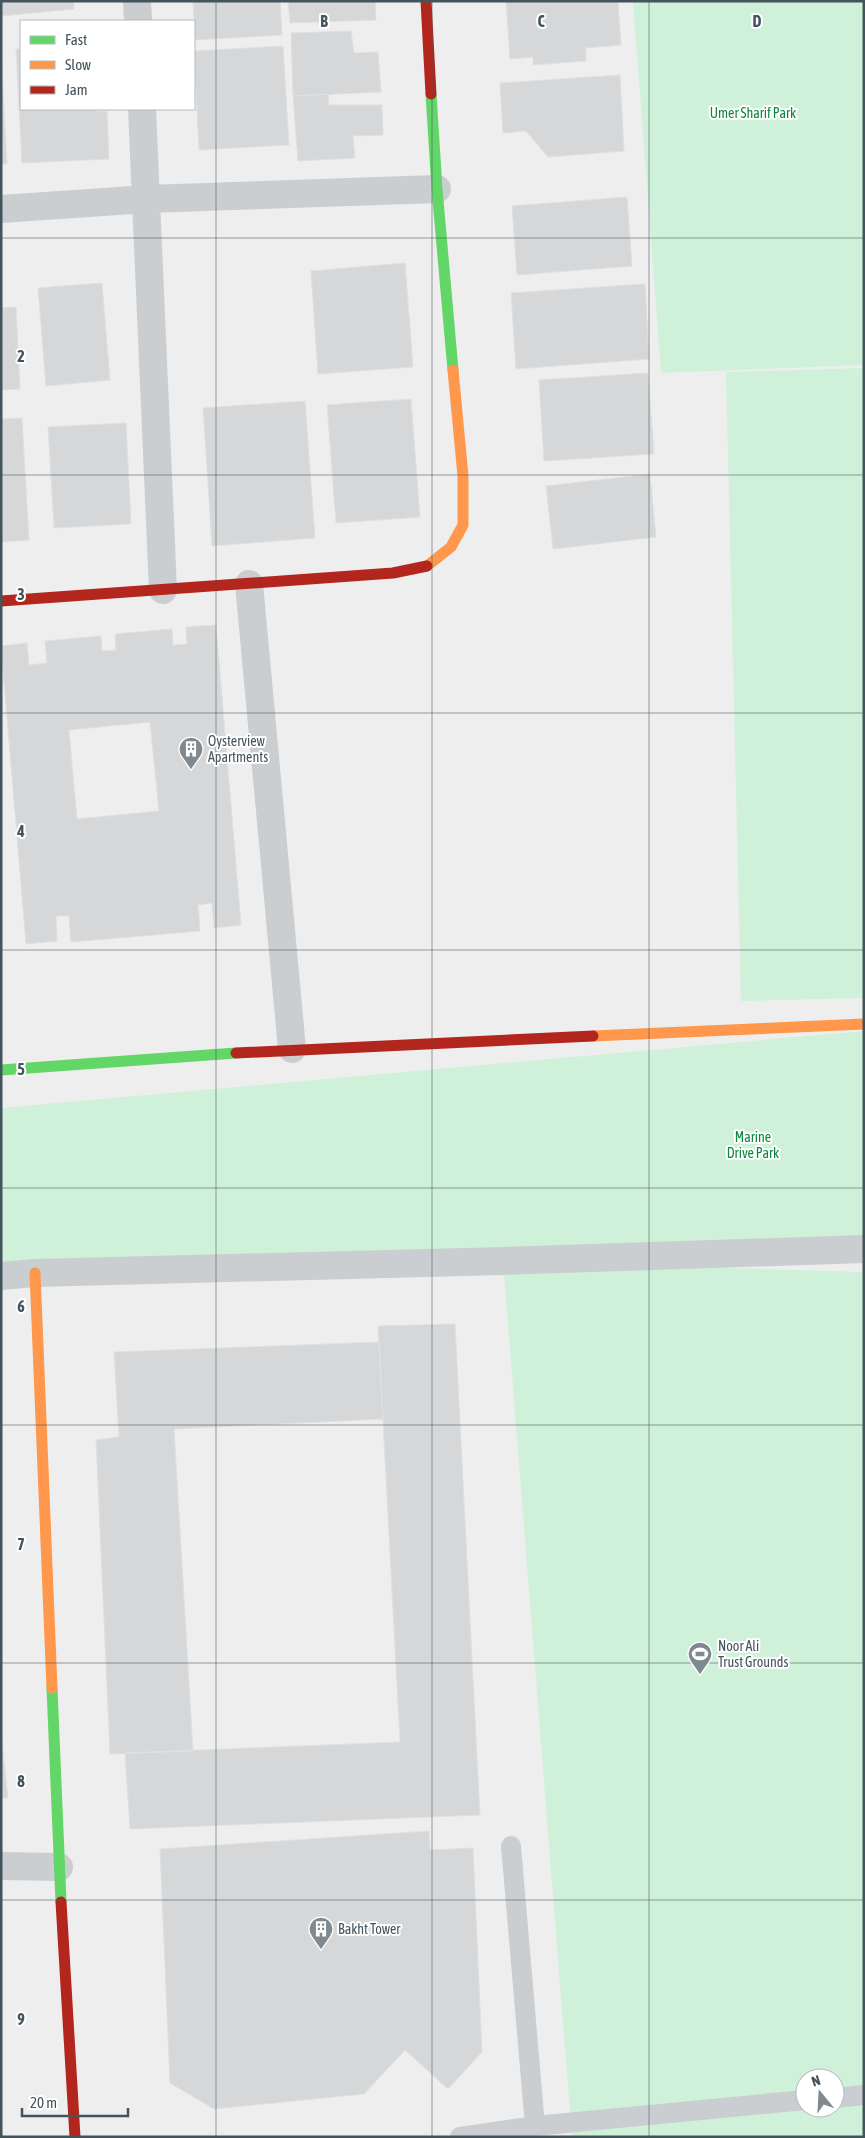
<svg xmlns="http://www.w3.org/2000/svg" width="865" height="2138" viewBox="0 0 865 2138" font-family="'Asap Condensed',sans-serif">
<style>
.green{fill:#cff1d9;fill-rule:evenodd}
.building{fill:#d6d7d8;stroke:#e0e0e1;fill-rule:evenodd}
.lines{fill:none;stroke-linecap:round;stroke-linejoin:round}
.lane{stroke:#caced0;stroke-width:20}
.street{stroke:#caced0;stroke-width:28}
.fast{stroke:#63d668;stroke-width:11}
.slow{stroke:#ff974d;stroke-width:11}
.jam{stroke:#b3261e;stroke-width:11}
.grid{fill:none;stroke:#43545d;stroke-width:1;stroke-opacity:0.55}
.labels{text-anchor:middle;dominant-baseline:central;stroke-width:4;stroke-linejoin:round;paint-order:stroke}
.park-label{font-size:14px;fill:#0c873c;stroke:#fff}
.poi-label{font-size:14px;fill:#43545d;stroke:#fff;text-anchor:start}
.grid-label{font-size:16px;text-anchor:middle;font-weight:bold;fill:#43545d;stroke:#fff;stroke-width:4;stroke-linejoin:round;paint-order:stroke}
</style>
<rect width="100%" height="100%" fill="#efeeee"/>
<path class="green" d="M633,1h231v364l-203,8z
M864,368v630l-123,3 -15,-629z
M864,1031v213l-863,33v-169z
M503,1261l361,11v865h-292zM805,2078h30v30h-30z"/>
<path class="building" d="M1,1h72l1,8 -73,7z
M193,1h87l2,34 -87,5z
M288,1h87l1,19 -86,3z
M506,1h112l3,44 -35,3v13l-53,4v-8l-23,2z
M351,31l3,22 24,-1 3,40 -88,4 -2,-63z
M283,46l6,99 -90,5 -5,-99z
M16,49h5v60h75v2h11l2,48 -87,4z
M1,55l6,109h-6z
M620,75l4,76 -76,6 -22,-26 -23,2 -3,-50z
M328,94l1,11h53l1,30 -30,1 2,22 -57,3 -5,-65z
M627,197l5,69 -115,9 -5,-69z
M405,263l8,104 -95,7 -7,-103z
M102,283l8,97 -64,6 -8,-98z
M645,284l4,75 -133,10 -5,-76z
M16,307l4,82 -19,1v-82z
M648,373l6,81 -110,7 -5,-81z
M411,399l9,118 -84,6 -9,-118z
M305,401l10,137 -103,8 -9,-138z
M22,418l7,122 -28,2v-123z
M126,423l5,101 -77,4 -6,-101z
M650,474l6,63 -103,12 -7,-63z
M216,625l25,300 -27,3 -2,-25 -14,2 2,26 -129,11 -2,-26h-13l1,25 -31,3 -25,-298 26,-3 2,22 18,-2 -2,-22 56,-5 1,15 14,-1 -1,-16 57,-5 1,16 14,-1 -1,-17zM150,722l9,89 -82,8 -8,-89z
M455,1324l25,491 -350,14 -5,-76 275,-11 -22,-416z
M379,1342l4,77 -209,10 19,322 -83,3 -14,-314 23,-3 -5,-85z
M1,1735l7,63h-7z
M429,1831l1,19 43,-2 9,204 -34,37 -43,-39 -41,44 -150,15 -44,-26 -10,-234z"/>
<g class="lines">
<path class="lane" d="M511,1846l24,280
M835,2098l29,-3
M460,2137l75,-11 270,-26"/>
<path class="street" d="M137,1l1,20
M142,109l21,481
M1,209l146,-10 290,-10
M249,584l43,465
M1,1276l34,-3 468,-12 361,-12
M1,1866l58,1"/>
<path class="fast" d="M431,94l6,95 16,181
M1,1070l235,-17
M52,1688l9,214"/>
<path class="slow" d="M427,566l24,-19 12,-22v-49l-10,-106
M593,1036l271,-12
M35,1273l17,415"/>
<path class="jam" d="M426,1l5,93
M1,601l392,-28 34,-7
M236,1053l357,-17
M61,1902l14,235"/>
</g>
<path class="grid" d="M216,1v2136M432,1v2136M649,1v2136M1,238h863M1,475h863M1,713h863M1,950h863M1,1188h863M1,1425h863M1,1663h863M1,1900h863"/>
<defs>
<symbol id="building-pin" viewBox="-11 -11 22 30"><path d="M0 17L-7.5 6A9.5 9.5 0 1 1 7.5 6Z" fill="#7f8a90" stroke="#fff"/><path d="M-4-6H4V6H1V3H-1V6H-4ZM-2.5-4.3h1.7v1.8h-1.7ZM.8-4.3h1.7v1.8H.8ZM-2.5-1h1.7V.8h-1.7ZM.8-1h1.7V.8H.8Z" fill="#fff"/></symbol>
<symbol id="stadium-pin" viewBox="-11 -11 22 30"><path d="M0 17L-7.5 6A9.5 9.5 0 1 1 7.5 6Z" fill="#7f8a90" stroke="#fff"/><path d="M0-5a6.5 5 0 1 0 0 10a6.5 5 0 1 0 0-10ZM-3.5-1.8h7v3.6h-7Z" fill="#fff"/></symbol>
</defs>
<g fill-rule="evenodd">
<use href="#building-pin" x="177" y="735" width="28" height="38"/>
<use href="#stadium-pin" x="686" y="1640" width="28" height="38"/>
<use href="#building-pin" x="307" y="1915" width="28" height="38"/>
</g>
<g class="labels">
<g class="park-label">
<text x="753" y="113">Umer Sharif Park</text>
<text x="753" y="1137">Marine<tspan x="753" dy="16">Drive Park</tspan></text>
</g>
<g class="poi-label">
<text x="208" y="741">Oysterview<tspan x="208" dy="16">Apartments</tspan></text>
<text x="718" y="1646">Noor Ali<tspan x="718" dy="16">Trust Grounds</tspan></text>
<text x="338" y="1929">Bakht Tower</text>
</g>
</g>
<g class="grid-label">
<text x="324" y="27">B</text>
<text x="541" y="27">C</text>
<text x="757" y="27">D</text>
<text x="21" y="362">2</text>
<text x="21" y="600">3</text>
<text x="21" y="837">4</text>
<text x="21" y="1075">5</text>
<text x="21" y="1312">6</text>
<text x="21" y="1550">7</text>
<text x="21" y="1787">8</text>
<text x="21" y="2025">9</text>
</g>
<rect width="865" height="2138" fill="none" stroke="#43545d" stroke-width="5"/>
<rect x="20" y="20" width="175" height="90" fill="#ffffff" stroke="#b4bbbe"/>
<rect x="30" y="36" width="25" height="8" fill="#63d668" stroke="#b4bbbe"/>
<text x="65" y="45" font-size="15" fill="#43545d">Fast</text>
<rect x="30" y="61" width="25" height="8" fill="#ff974d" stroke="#b4bbbe"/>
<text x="65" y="70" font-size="15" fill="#43545d">Slow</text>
<rect x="30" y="86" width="25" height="8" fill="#b3261e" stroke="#b4bbbe"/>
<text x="65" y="95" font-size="15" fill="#43545d">Jam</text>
<g transform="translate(820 2093) rotate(342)"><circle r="24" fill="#ffffff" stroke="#b4bbbe"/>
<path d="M0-4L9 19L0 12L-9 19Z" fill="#7f8a90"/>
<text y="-8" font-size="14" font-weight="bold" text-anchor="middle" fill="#43545d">N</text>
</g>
<path d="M22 2108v8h106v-8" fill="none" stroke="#43545d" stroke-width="2.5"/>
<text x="30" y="2108" font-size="15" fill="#43545d" stroke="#ffffff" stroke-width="4" paint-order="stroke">20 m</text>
</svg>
